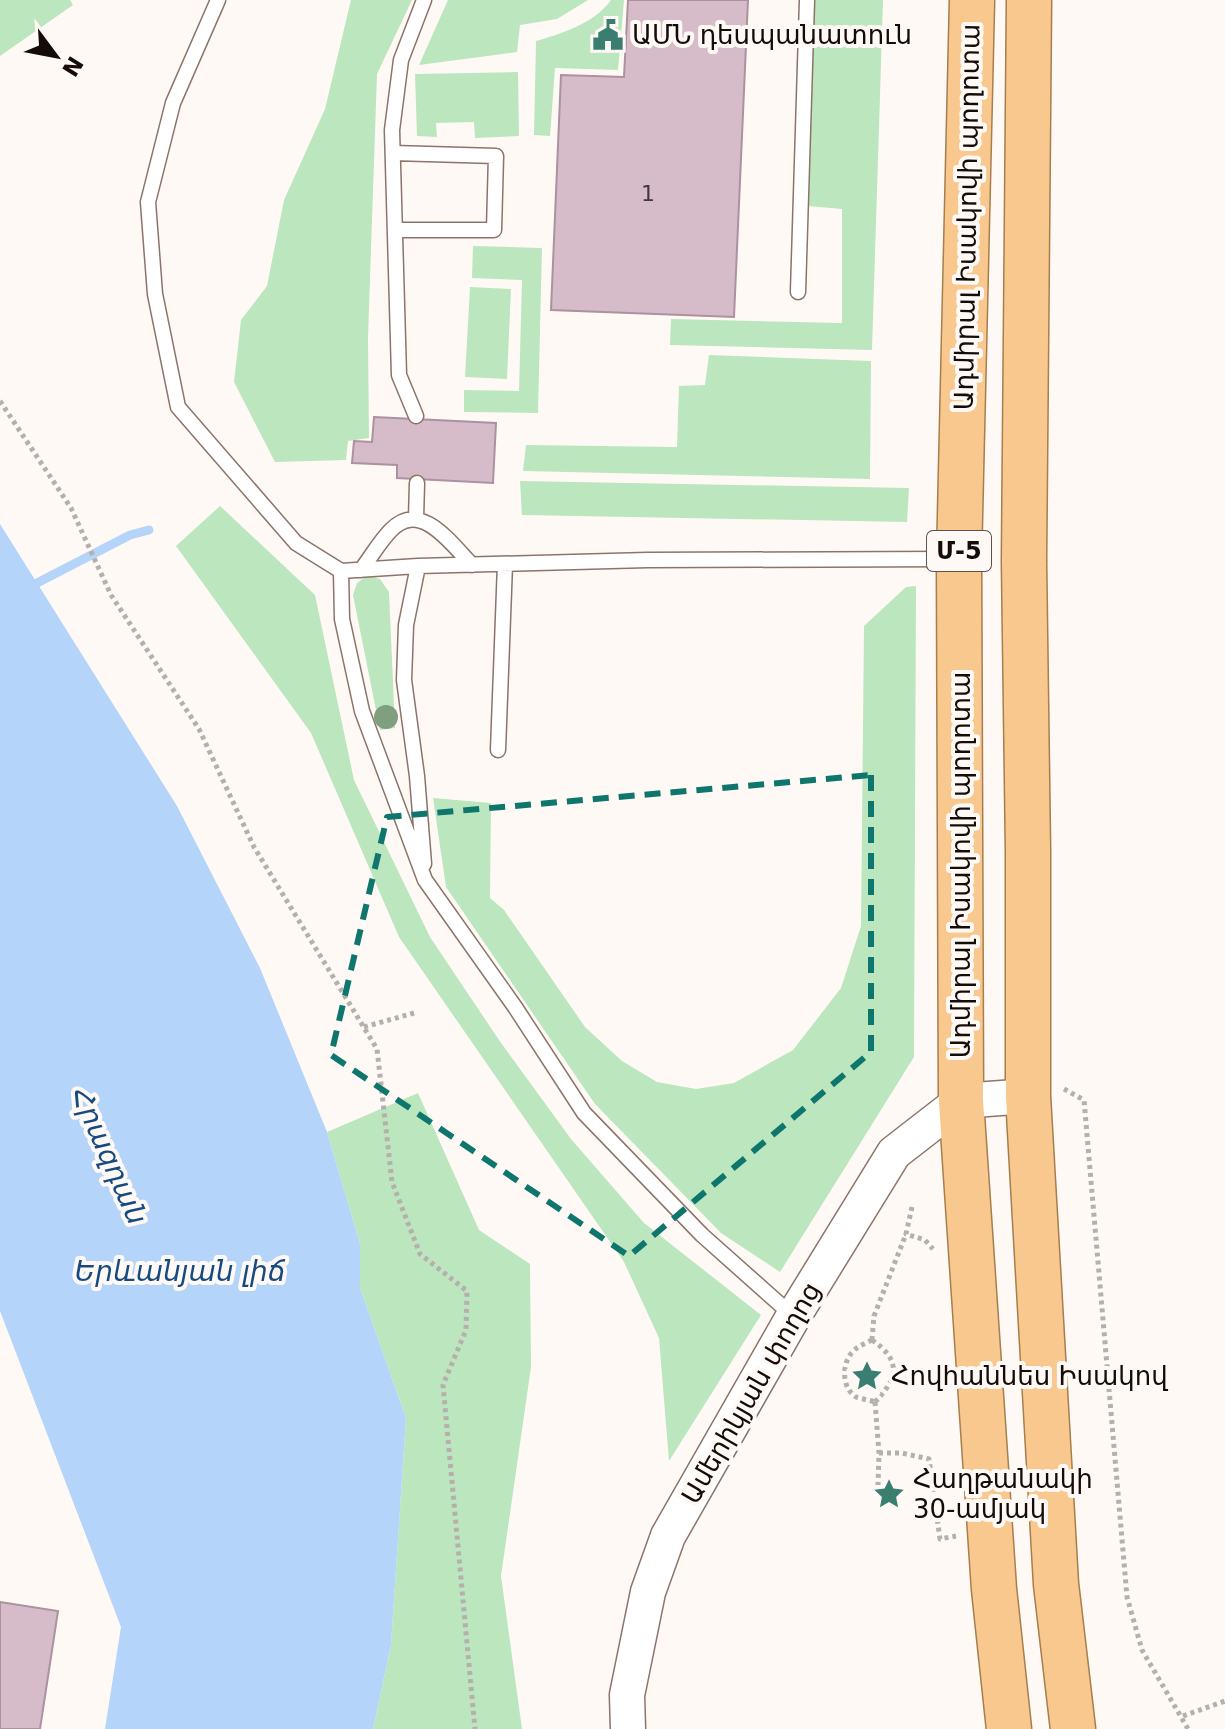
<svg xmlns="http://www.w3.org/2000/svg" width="1225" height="1729" viewBox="0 0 1225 1729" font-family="'DejaVu Sans','Noto Sans Armenian',sans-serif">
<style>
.green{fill:#bce6be}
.water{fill:#b4d4fa}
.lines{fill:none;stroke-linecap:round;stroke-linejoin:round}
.stream{stroke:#b4d4fa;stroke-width:9}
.building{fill:#d6bcc9;stroke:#ab929e;stroke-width:2}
.service-casing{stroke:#8c7469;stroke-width:17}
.tertiary-casing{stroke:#8c7469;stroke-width:37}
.trunk-casing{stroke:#a77e4d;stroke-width:47}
.path{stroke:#b6afac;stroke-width:5;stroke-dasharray:4 4;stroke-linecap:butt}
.service{stroke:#fff;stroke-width:14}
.tertiary{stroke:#fff;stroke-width:34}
.trunk{stroke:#f8c88e;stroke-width:44}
.tree{fill:#7f9f80}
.marked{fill:none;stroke:#0f766e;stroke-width:6;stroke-dasharray:16 10;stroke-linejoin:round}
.labels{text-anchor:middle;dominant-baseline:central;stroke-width:8;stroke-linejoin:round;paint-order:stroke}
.number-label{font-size:22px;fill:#453838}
.shield{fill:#fff9f6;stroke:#5b534f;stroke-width:2}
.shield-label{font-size:24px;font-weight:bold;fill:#150c08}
.poi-label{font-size:26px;fill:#150c08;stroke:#fff9f6;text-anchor:start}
.street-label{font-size:26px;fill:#150c08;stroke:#fff9f6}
.water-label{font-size:28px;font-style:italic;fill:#154b82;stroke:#fff9f6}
</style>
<rect width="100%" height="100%" fill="#fff9f6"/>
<path class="green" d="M0,0h70l3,5 -73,51z
M351,0h61l-35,74 -9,264 1,100 -21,3 -2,19 -71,2 -41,-80 7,-62 26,-34 17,-86 41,-91z
M448,0h140l-31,19 -37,6 -3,27 -98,13z
M611,0h13l-6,70 -63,-2 -5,68 -16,-1 2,-94c25,-7 59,-18 75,-41z
M814,0h69l-11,350 -202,-5 1,-26 171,4v-114l-34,-3z
M518,72l1,64 -44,2 -1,-16 -38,1 1,14 -20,-1 -2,-62z
M473,246l69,2 -4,165 -74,-1v-22l55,1 3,-111 -50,-2z
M470,287l41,2 -4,90 -42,-2z
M709,355l162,6 -1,118 -347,-8 3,-26 151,2 2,-61 26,-1z
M520,481l389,7 -2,34 -385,-7z
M220,506l95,89 39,185 76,157 69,103 72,99 73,84 117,92 -92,146 -10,-123 -35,-76 -225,-325 -88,-204 -135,-187z
M368,575l12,4 9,13 6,136 -15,2 -27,-135 4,-12z
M916,586l-2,471 -134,215 -59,-39 -126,-129 -149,-217 -13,-89 58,5 -1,95 14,12 81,117 37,34 35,21 39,7 38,-6 59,-33 48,-62 20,-62 3,-300 42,-39z
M418,1093l61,137 51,34 1,103 -30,209 21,153h-149l18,-84 15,-227 -46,-130v-44l-33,-112z"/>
<path class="water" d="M0,524l177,282 83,162 67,164 33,112v44l46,130 -15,227 -18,84h-268l16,-102 -121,-316z"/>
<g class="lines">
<path class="stream" d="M37,583l93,-48 19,-5"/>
</g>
<path class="building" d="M628,0h120l-14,317 -183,-7 10,-235 63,2z
M374,417l122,6 -3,60 -96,-5v-13l-45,-2 2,-22 18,1z
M0,1602l58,9 -18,118h-40z"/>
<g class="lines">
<defs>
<path id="service" d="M218,0l-45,103 -25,99 7,92 23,113 118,136 45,28 77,-5 230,-6 305,-1
M393,153l103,3 -2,74h-99
M798,292l9,-292
M416,416l-17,-41 -7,-245 9,-70 23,-60
M416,519l1,-36
M418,566l-12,59 -2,55 13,96 7,88
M361,570c10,-13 19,-29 30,-40 30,-31 61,15 81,35
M341,571l1,48 20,92 63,169 90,127 69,106 118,122 91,81
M498,750l7,-186"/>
<path id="tertiary" d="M628,1729l-1,-34 21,-103 20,-56 125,-219 101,-164 67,-52 67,-5"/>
<path id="trunk" d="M972,0l-13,559 2,542 33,488 15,140
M1029,0l-5,561 4,291v244l28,488 17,145"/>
</defs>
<use href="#service" class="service-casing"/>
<use href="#tertiary" class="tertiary-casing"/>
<use href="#trunk" class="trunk-casing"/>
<path class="path" d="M0,401l71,107 40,87 88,134 55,118 123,202 15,133 28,72 47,37 -1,39 -23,55 32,344
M364,1027l50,-14
M1064,1089l20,11 43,497 15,53 46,79
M912,1207l-6,27 19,6 8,9
M872,1340l2,-24 32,-82
M872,1340c-8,4 -17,7 -22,15 -8,12 -8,33 6,42 5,2 14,3 19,5
M872,1340c30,21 26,38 3,62
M875,1402l4,51 -1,32
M879,1453h23l27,6 11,80 16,-3
M1183,1716l42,-15"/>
<use href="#service" class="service"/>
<use href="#tertiary" class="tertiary"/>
<use href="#trunk" class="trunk"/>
</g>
<circle class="tree" cx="386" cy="717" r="12"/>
<path class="marked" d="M871,775v277l-242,204 -298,-201 56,-238z"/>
<defs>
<symbol id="civic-bare" viewBox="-9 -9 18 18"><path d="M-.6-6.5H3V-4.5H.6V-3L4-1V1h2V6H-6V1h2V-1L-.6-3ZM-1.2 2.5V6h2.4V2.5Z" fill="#3a7e71" stroke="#fff9f6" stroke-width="2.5" paint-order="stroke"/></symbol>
<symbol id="sight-bare" viewBox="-9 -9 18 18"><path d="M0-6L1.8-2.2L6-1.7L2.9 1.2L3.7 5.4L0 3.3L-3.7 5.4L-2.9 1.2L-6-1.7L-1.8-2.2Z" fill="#3a7e71" stroke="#fff9f6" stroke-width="2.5" paint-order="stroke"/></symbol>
</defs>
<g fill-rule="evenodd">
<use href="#civic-bare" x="586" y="13" width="44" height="44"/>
<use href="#sight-bare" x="845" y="1354" width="44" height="44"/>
<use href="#sight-bare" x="867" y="1472" width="44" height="44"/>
</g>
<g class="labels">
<g class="number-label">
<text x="648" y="193">1</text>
</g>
<rect class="shield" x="927" y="531" width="64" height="40" rx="6"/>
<g class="shield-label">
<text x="959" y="551">Մ-5</text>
</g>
<g class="poi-label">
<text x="632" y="35">ԱՄՆ դեսպանատուն</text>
<text x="891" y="1376">Հովհաննես Իսակով</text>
<text x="913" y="1479">Հաղթանակի<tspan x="913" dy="30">30-ամյակ</tspan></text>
</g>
<g class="street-label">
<text transform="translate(967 217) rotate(-89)">Ադմիրալ Իսակովի պողոտա</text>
<text transform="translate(961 865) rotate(-90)">Ադմիրալ Իսակովի պողոտա</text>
<text transform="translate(751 1393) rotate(-60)">Ամերիկյան փողոց</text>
</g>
<g class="water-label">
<text transform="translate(109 1156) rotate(66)">Հրազդան</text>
<text x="180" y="1271">Երևանյան լիճ</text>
</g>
</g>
<g transform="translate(56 56) rotate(122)" stroke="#fff9f6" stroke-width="6" paint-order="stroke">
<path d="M0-6L14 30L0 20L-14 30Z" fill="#150c08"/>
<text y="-12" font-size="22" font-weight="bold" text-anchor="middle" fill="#150c08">N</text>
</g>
</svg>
